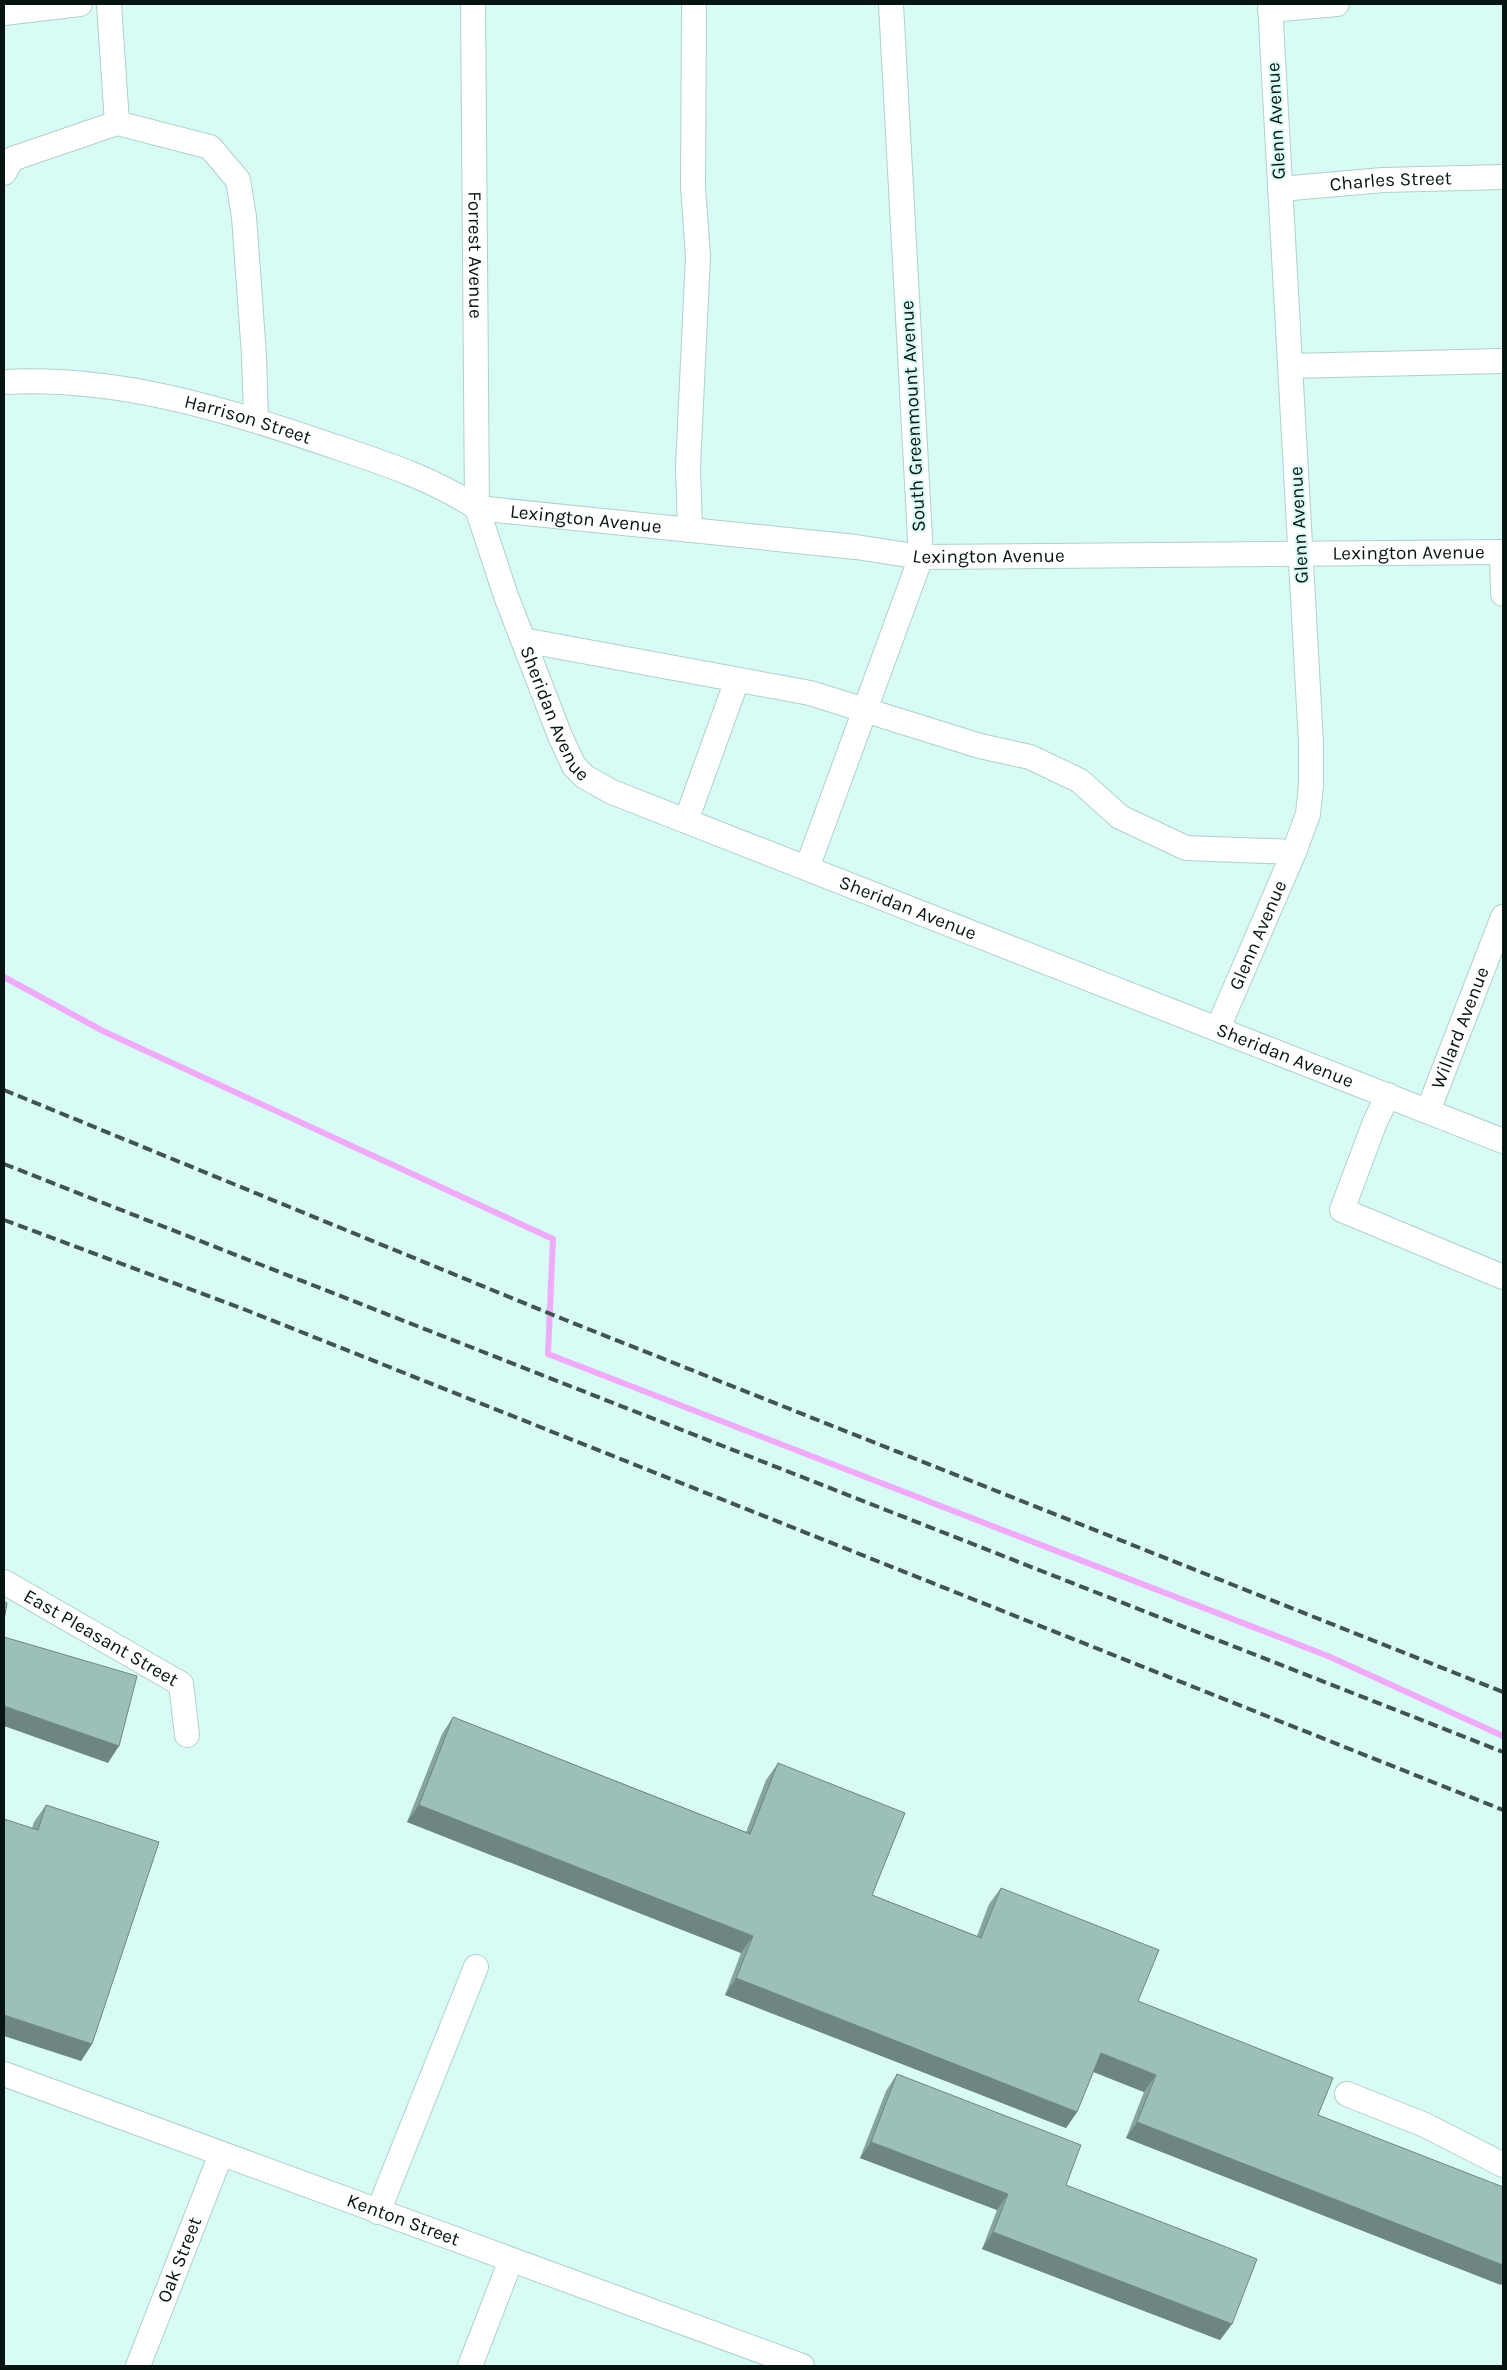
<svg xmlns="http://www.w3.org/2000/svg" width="1507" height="2370" viewBox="0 0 1507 2370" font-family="Karla,sans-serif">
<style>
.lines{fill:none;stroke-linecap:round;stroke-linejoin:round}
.stream{stroke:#efabf8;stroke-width:6}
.minor-casing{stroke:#afd1cb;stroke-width:26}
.minor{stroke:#fff;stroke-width:24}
.rail{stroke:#415451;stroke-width:4;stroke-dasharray:10 5;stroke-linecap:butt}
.wall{fill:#87a49f}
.shaded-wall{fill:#6e8682}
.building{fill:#9dbfb9;stroke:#6e8682}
.labels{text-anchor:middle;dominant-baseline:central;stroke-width:4;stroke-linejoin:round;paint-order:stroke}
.street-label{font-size:19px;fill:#071412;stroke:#d8fbf5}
</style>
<rect width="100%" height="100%" fill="#d8fbf5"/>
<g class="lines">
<path class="stream" d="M4,977l99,54 450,208 -5,115 780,302 175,80"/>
<defs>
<g id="minor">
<path id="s1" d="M473,4l4,504 29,88 54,140 14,30 11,11 27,15 891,349"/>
<path d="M1270,10l67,-6"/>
<path d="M4,13l76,-9"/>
<path d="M117,123l93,24 28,33 6,37 10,138 2,65"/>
<path d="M4,173l8,-14 105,-36 -8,-119"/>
<path id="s2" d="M1280,189l103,-9 120,-3"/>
<path d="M1290,366l213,-5"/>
<path id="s3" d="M4,382c113,-6 221,27 326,63 51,17 102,33 147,63l379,39 65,10 582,-5"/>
<path d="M690,530l-2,-63 10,-211 -5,-69 1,-183"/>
<path d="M1502,552l1,42"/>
<path d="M523,640l287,53 170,53 50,11 50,24 40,36 66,31 108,4"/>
<path d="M686,821l51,-141"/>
<path d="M807,868l114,-311 -30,-553"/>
<path id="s4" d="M1218,1028l76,-176 14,-38 3,-29v-42l-41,-739"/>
<path d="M1388,1095l-13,27 -33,88 161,67"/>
<path id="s5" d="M1428,1111l75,-194"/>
<path id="s6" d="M4,1582l177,102 6,51"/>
<path id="s7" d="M4,2074l798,292"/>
<path d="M1347,2094l78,31 78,40"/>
<path d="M378,2212l98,-245"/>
<path id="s8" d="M138,2366l83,-212"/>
<path d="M470,2366l41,-106"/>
</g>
</defs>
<use href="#minor" class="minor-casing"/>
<use href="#minor" class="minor"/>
<path class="rail" d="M4,1090l559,229 940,373
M4,1164l1499,588
M4,1220l242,90 1257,500"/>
</g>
<path class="wall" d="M453,1717l293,115 20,-52 12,-17 94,132 105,41 12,-32 12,-16 137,113 180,114 183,170 -375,-147 18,-46 -51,-20 -16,40 -11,16 -341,-133 16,-42 -334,-131 35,-88z
M46,1805l46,239 -11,17 -49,-233 2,-6z
M897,2074l169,111 166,139 -12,16 -238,-91 15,-39 -137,-52 26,-67z"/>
<path class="shaded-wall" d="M4,1706l115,40 -11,17 -104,-37z
M419,1805l334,131 -12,17 -334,-131z
M736,1978l341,134 -11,16 -341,-133z
M4,2015l88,29 -11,17 -77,-25z
M1101,2053l55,22 -12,17 -55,-22z
M1137,2122l366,143v17l-2,3 -375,-147z
M871,2142l137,52 -11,16 -137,-52z
M993,2232l239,92 -12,16 -238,-91z"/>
<path class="building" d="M4,1601l3,2 -3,17z
M4,1637l133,39 -18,70 -115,-40z
M453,1717l297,117 28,-71 127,50 -33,82 109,43 20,-50 158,62 -21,51 195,77 -15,37 185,72v78l-366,-143 19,-47 -55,-22 -24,59 -341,-134 17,-42 -334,-131z
M46,1805l113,37 -67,202 -88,-29v-196l34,11z
M897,2074l184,71 -15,40 191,74 -25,65 -239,-92 15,-38 -137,-52z"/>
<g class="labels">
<g class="street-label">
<text transform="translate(1276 121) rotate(-93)">Glenn Avenue</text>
<text stroke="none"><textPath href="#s2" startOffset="111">Charles Street</textPath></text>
<text stroke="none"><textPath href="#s1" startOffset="251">Forrest Avenue</textPath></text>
<text transform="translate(913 416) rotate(-93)">South Greenmount Avenue</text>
<text stroke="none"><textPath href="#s3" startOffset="248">Harrison Street</textPath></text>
<text stroke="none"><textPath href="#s3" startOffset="604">Lexington Avenue</textPath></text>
<text transform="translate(1299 525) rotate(-93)">Glenn Avenue</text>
<text stroke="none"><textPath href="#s3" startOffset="1429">Lexington Avenue</textPath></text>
<text stroke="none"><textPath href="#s3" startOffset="1009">Lexington Avenue</textPath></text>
<text stroke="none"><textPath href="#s1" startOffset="724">Sheridan Avenue</textPath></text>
<text stroke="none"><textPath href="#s1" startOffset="1144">Sheridan Avenue</textPath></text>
<text stroke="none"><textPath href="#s4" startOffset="101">Glenn Avenue</textPath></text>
<text stroke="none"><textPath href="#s5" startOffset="89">Willard Avenue</textPath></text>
<text stroke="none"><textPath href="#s1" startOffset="1549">Sheridan Avenue</textPath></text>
<text stroke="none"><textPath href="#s6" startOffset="112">East Pleasant Street</textPath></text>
<text stroke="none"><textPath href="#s7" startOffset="425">Kenton Street</textPath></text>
<text stroke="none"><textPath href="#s8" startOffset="114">Oak Street</textPath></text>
</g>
</g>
<rect width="1507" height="2370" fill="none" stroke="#071412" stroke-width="10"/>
</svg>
